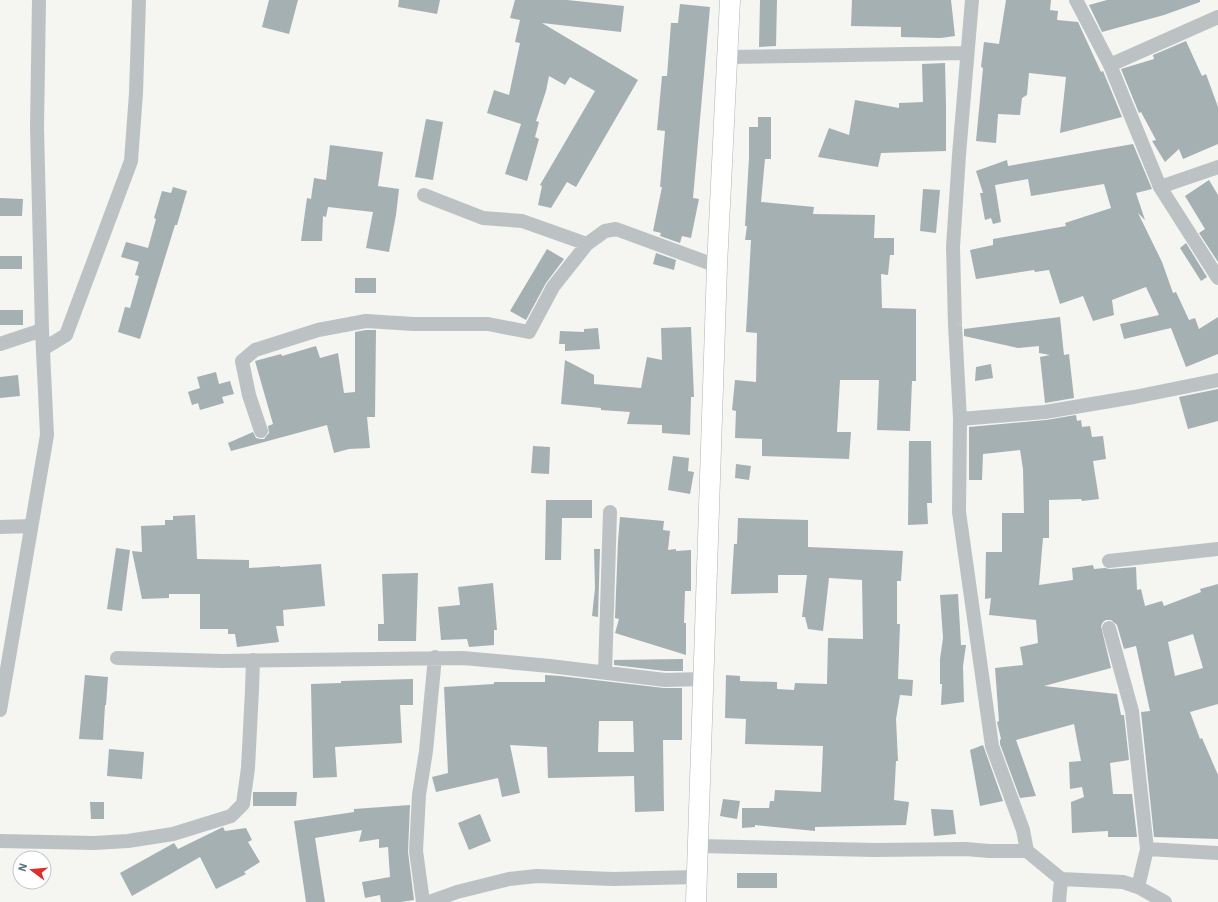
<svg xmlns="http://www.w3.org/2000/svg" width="1218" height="902" viewBox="0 0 1218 902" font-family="'IBM Plex Sans',sans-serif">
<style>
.building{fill:#a5b0b3;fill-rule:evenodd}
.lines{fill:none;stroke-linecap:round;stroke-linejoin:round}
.secondary-casing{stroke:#acb5b7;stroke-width:21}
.street{stroke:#bcc2c4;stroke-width:14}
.secondary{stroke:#fff;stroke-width:20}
</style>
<rect width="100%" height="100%" fill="#f5f5f2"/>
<path class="building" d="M269,0h29l-9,34 -27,-7z
M399,0h41l-3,14 -39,-7z
M515,0h52l57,6 -3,26 -79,-9 96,57 -62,107 -9,-5 -16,26 -13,-3 4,-19 -2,-1 55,-94 -25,-14 -5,8 -16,-9 -3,15 -10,30 3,1 -4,15 4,2 -12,42 -22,-7 16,-50 -34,-11 7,-23 15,5 11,-52 -5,-1 5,-22 -10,-2z
M760,0h17l-1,46 -17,1z
M852,0h99l4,36 -14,2 -40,-1v-10l-50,-1z
M1006,0h45l-1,10 8,1 -1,9 21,2 23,50 2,-1 19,46 -62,16 6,-56 -37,-4 -2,22 -5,3 -2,17 -22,-1 -2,29 -20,-2 7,-73 -2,-1 3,-25 15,2z
M1107,0h93v2l-36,13 -62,17 -13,-27z
M680,4l30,3 -17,191 6,1 -8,39 -9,-2 -2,7 -20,-7 1,-3 -8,-2 9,-44h-2l5,-56 -8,-1 5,-54h5l4,-53h7z
M1186,41l16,35 4,-2 12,33v37l-35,15 -4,-10 -14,13 -13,-21 4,-1 -15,-28 -2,1 -18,-44 33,-10 -1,-4z
M945,63l1,43v45l-65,2 -3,14 -60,-10 11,-29 20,7 6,-35 44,8v-5l24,-1 -1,-38z
M758,117h13v42h-6l-4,43 53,5 -1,7 62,1 -1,23h20v17h-4l-2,20 -7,-1 1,34 34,1v72h-4l-2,50 -33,-1 2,-50h-39l-3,52h14l-2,27 -87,-3v-17l-27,-1 1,-27 -4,-1 3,-30 21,2 1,-49 -11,-1 5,-92h-6l2,-14h-2l4,-68v-31h9z
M426,119l17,3 -10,58 -18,-3z
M1133,144l19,45 -16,4 9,27 -7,-7 24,49 11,31 3,-1 13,28 6,-2 4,11 19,-12v37l-32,13 -15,-39 -47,11 -4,-15 39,-9 -13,-28 -34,13 2,15 -21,6 -10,-25 -23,8 -11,-34 -14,2 -1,-2 -58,9 -6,-29 23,-5v-6l73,-13 -1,-3 46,-15 -7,-24 -73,12 -3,-17 -33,6 6,37 -8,2 -2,-6 -6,2 -5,-27h3l-7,-22 31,-11 1,6z
M330,145l53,7 -5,34 21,3 -3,26 -7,37 -23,-4 7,-36 -45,-5 -2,10 -3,-1 -1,25h-21l6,-43 4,1 3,-21 12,2z
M1209,180l9,15v67l-19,-29 6,-4 -20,-33z
M173,187l14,4 -10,34h-2l-35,114 -22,-7 7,-25 5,1 9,-32 -4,-1 4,-13 -18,-5 5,-15 22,6 8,-29 -2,-1 8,-27 9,2z
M923,189l17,1 -4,43 -16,-2z
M0,198l23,1 -1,17h-22z
M1186,243l21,34 -6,4 -21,-33z
M547,249l17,10 -18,24 -20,37 -16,-9z
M656,253l20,7 -2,10 -21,-6z
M0,256h22v13h-22z
M355,278h21v15h-21z
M0,310h23v15h-23z
M1060,317l4,38 5,-1 5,44 -29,5 -5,-46 10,-2 -11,-2v-7l-21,2 -54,-12v-7z
M691,327l3,70h-3l-1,38 -28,-2v-8l-35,-1 3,-12 -29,-2v-2l-40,-4 4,-44 29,15v9l47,4 6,-31 15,3 -1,-32z
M598,328l2,21 -35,2v-7h-6l1,-13 24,1v-3z
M366,330h10l-1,87h-8l3,31 -21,1 -15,4 -7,-28 -96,26 -3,-8 25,-11 3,6 4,1h4l5,-6 -1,-7 5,-2 -18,-63 26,-7 1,2 34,-10 4,12 18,-5 6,40 11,-1v-60z
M991,364l2,14 -18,3 1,-14z
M216,372l3,12 11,-3 4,13 -12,3 2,6 -24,7 -2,-7 -6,2 -4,-13 12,-4 -3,-11z
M18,375l2,21 -20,2v-21z
M1218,389v32l-30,8 -9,-32z
M1076,415l1,6 4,-1 1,7 8,-1 2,11 11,-1 3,23 -13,2 6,38 -17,2 -1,-2 -32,1v38h-6l-4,47 34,-5 -1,-12 21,-3 1,4 11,-1 5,1 26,-2 1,23 4,-1 4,17 17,-5 2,5 37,-14 -1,-3 18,-5v120l-28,8 10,27 2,-1 16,37v64l-64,-2 -13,-125 9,-1 -14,-65 -12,3 -7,-24 -6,-5h-5l-3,2 -2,4 10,42 -67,18 73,8 4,21h3l5,45 -19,3 3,31h19l5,43h-29v-6l-36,2 -1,-31 13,-5 -2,-10 -12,2 -1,-27 12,-1 -7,-37 -58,16 20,56 -16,2 -20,-54v-4l1,-1 -4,-17 2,-1 -4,-53 28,-3 -3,-18 18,-4 -2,-23 -47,-5 2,-17 -6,1 1,-47h16v-39h22l-1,-44 -3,-19 -37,4 -1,26h-13v-53l77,-7zM1193,634l10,34 -28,8 -7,-34z
M909,441h22l1,62h-5l1,21 -20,1z
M533,446l17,1 -1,27 -18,-1z
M673,456l16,2 -1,13 6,1 -4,22 -22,-4z
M736,464l15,2 -2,14 -14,-2z
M546,500h46v18h-30l-1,42h-16z
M195,515l2,44 52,1v8l31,-2v1l41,-3 4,42 -42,4 1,16h-8l3,16 -42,5 -2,-13h-7v-5h-28v-35h-31v4l-27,1 -10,-48 10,1 -1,-26 24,-1v-5h8v-4z
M620,517l44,4 -1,9 7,1 -2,19 8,-1v2l15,-1v41h-6l-1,32h2v32l-71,-22 4,-14 -4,-1 3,-77z
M738,518l70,2v27l95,4 -2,30h-4v43h3l-2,55 15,1 -1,16 -12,-1 -4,24 2,42h-2l-2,39 15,2 -3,23 -91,2v4l-60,-6v2l-13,1v-20h27l1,-7h4l1,-11 46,2 2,-46 -78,-2 1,-25 -21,-1 1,-43 14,1v5l37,1v7l17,1 1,-7 32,1 1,-46 35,1 -1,-59 -33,-2 -6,53 -15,-2 -3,-12h-3l5,-42h-29v18l-47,1 3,-50h3z
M116,548l14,2 -8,61 -15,-2z
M594,549h6l-2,68 -6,-1 3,-28z
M418,573l-2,68h-38v-17h6l-2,-50z
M493,583l4,47h-3v15l-25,2 -2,-8 -26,1 -3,-33 22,-2 -2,-18z
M958,594l3,51h5l-3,21 1,36 -23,3 1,-21h-2v-25l3,-21 -3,-43z
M683,659v12h-18l-51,-6v-5z
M85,675l23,2 -2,28h-1l-2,35 -24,-1z
M545,675l15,1 104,12h18v52h-19l1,71 -29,1 -1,-36 -86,2 -1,-31 -37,-2 10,48 -18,4 -4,-19 -62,14 -4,-15 16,-4 -4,-86 50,-3v-2h51zM599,721h34l1,31h-36z
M413,679v26h-13l2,38 -67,4 2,30 -24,1 -2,-94 30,-1v-2z
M983,745l20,56 -23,5 -10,-56z
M109,749l35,3 -2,27 -35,-3z
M253,792h44l-1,14h-43z
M723,799l17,2 -3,18 -17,-3z
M90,802h14v17h-13z
M410,805l-2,47 6,48 -13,2h-20l-1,-7 -15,3 -3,-16 28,-5 -2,-30 -9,1v-9l-20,3 3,-12 -47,8 10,64h-19l-12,-81 60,-9v-3z
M931,809l22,1 3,24 -22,2z
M480,814l11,27 -22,9 -11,-27z
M223,827l2,4 21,-3 6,12 -4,2 12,20 -16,10 2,2 -30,15 -16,-32 -68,39 -12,-23 54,-30 4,6z
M737,873h40v15h-40z"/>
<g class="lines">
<defs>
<path id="secondary" d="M696,902l21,-636 13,-266"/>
</defs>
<use href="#secondary" class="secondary-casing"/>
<path class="street" d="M39,0l-2,128 5,202
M972,0l-13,155 -6,92 2,78 5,94 -1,93 33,234 31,84 4,21
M1076,0l34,65 50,122 58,91
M728,57l239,-4
M1110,65l108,-48
M1160,187l58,-20
M424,195l59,23 39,3 65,23
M0,344l42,-14 5,105 -47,275
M43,349l23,-14 65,-174 5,-68 3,-93
M960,419l85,-7 89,-15 84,-17
M261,431l-12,-36 -7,-34 13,-11 63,-20 48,-9 48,3h74l41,8 24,-45 34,-43 18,-13 11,-2 101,37
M0,527l31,-1
M1109,561l109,-12
M1109,628l23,83 15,138 -9,38
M117,658l105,3 241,-3 87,8 115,14 39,-1
M605,673l5,-161
M0,841l94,2 34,-2 45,-7 58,-18 12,-12 5,-36 4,-78 1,-30
M699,846l176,4 91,-1 23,2h38l34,28 62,3 15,5 27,15
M1147,849l71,4
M423,902l-7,-51 3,-56 7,-44 9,-94
M429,902l28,-10 52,-13 28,-3 76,3 83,-2
M1059,902l2,-23"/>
<use href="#secondary" class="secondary"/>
</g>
<g transform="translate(32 870) rotate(286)"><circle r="19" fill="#ffffff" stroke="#c0c8cb"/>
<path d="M0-3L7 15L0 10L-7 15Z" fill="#de2e29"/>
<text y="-6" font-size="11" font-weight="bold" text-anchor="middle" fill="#61767c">N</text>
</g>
</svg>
